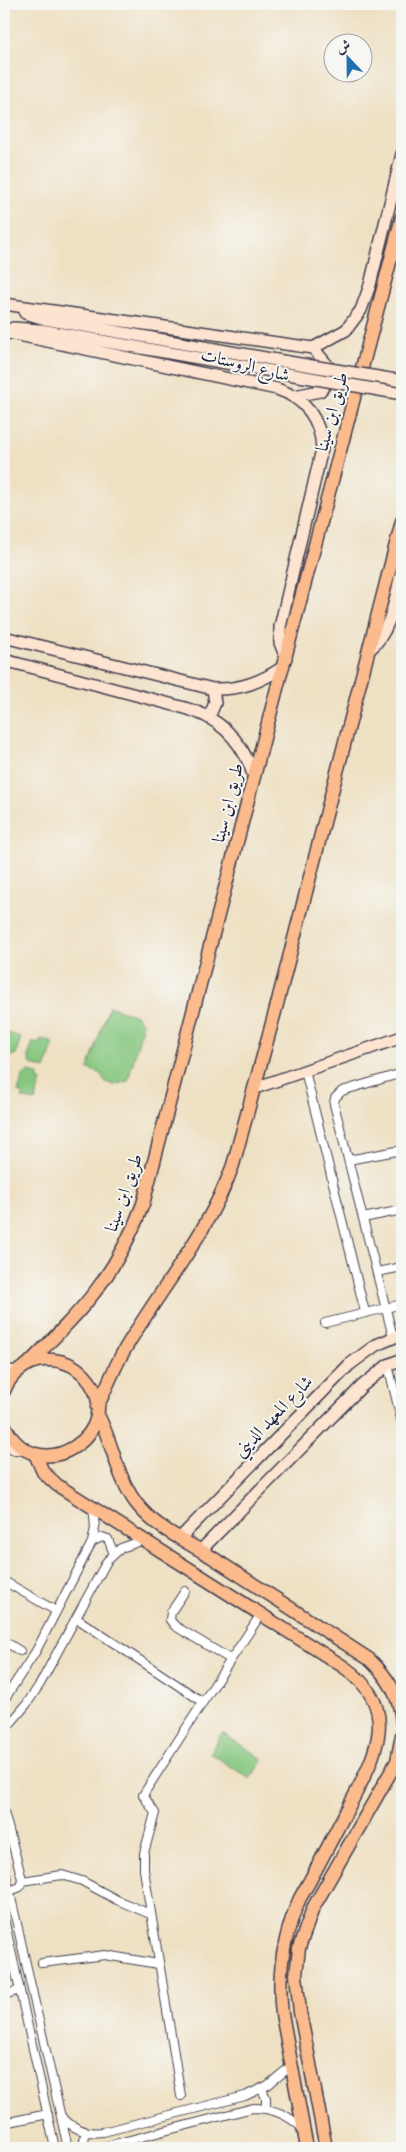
<svg xmlns="http://www.w3.org/2000/svg" width="406" height="2152" viewBox="0 0 406 2152" font-family="'IM FELL English',Amiri,serif">
<style>
.green{fill:#86c77f;stroke:#54745d}
.lines{fill:none;stroke-linecap:round;stroke-linejoin:round}
.street-casing{stroke:#413e4f;stroke-width:10}
.secondary-casing{stroke:#413e4f;stroke-width:14}
.primary-casing{stroke:#413e4f;stroke-width:15}
.street{stroke:#fff;stroke-width:8}
.secondary{stroke:#fde4d1;stroke-width:11}
.primary{stroke:#fbbb8d;stroke-width:12}
.secondary-bridge-casing{stroke:#413e4f;stroke-width:14;stroke-linecap:butt}
.secondary-bridge{stroke:#fde4d1;stroke-width:11}
.labels{text-anchor:middle;dominant-baseline:central;stroke-width:4;stroke-linejoin:round;paint-order:stroke}
.street-label{font-size:18px;fill:#22223b;stroke:#f6f6f2}
</style>
<rect width="100%" height="100%" fill="#f6f6f2"/>
<filter id="ink" filterUnits="userSpaceOnUse"><feTurbulence type="fractalNoise" baseFrequency=".02" numOctaves="2"/><feDisplacementMap in="SourceGraphic" scale="10" xChannelSelector="R" yChannelSelector="G"/><feConvolveMatrix kernelMatrix="1 2 1 2 8 2 1 2 1" color-interpolation-filters="sRGB"/></filter>
<filter id="wash" filterUnits="userSpaceOnUse"><feTurbulence type="fractalNoise" baseFrequency=".0096" numOctaves="4" result="noise"/><feDisplacementMap in="SourceGraphic" scale="20" xChannelSelector="R" yChannelSelector="G"/><feGaussianBlur stdDeviation="1.12" result="paint"/><feColorMatrix in="noise" values="0 0 0 0 0 0 0 0 0 0 0 0 0 0 0 0 0 1.4 0 .05"/><feComposite in="paint" operator="in"/></filter>
<g filter="url(#wash)">
<rect width="100%" height="100%" fill="#eee0c2"/>
<path class="green" d="M109,1006l28,10 6,8 -15,57 -14,4 -9,-3 -5,-9 -12,-4z
M4,1032l17,5 -5,17 -6,3 -6,-2z
M41,1039l13,4 -9,26 -14,-5 -3,-8 5,-14 7,1z
M4,1064l4,1 2,7 -5,16z
M29,1072l10,3 -1,5 3,1 -6,20 -13,-3 1,-4 -5,-2 5,-17z
M222,1733l41,26 -13,20 -40,-26z"/>
</g>
<g filter="url(#ink)">
<g class="lines">
<defs>
<path id="street" d="M305,1071l60,241
M348,1160l54,-10
M363,1218l39,-8
M377,1272l25,-5
M325,1323l77,-19
M393,1337l-59,-233 1,-6 7,-7 60,-18
M388,1365l14,58
M92,1542l10,-5 6,2 6,15
M4,1581l52,30
M185,1591l-14,21 -1,8 5,6 55,33
M76,1618l127,84 58,-88
M4,1641l16,10
M4,1700l32,-49 56,-109 3,-14 -2,-22
M4,1731l22,-26 14,-21 67,-123 14,-13 23,-8
M4,1812l18,67 -2,8 -10,4
M4,1867l64,281
M22,1881l40,-6 20,6 35,19 33,14
M4,1919l51,229
M42,1963l63,-8 53,9
M4,1995l16,-5
M262,2089l4,9v11
M181,2096l-37,-226v-17l11,-40 -12,-18 60,-93
M62,2117c11,12 25,17 41,15l142,-36 23,-11 23,-19
M4,2123l44,-9
M85,2148l-1,-8 2,-8
M99,2148l154,-40c20,0 36,7 50,21"/>
<path id="secondary" d="M4,304l309,44
M25,313l20,6 243,43
M13,328l27,2 248,44
M4,332l273,57c28,9 44,31 45,60l-42,178v16l6,15
M313,348l33,-18 15,-20 9,-25 32,-131
M294,396l26,-5 9,-11 -1,-14 -15,-18
M4,637l209,52c27,1 48,-7 70,-22
M369,650c23,-19 26,-52 33,-80
M4,660l181,48c36,10 58,33 69,69
M209,717l6,-14 -2,-14
M255,1088l147,-51
M4,1372l13,-1
M4,1445l12,4 7,-1
M180,1538l169,-173 27,-20 26,-11
M201,1550l161,-164 26,-21 14,-6"/>
<path id="primary" d="M27,1365c54,-54 88,-87 116,-161l133,-512 126,-475
M4,1391c6,-16 22,-30 40,-31 16,-1 30,4 41,16 48,53 -49,120 -81,48
M97,1407c10,-19 17,-40 28,-58 36,-61 84,-117 108,-184l42,-153 127,-491
M97,1413c16,29 19,63 39,90 19,25 48,37 74,53 53,34 106,69 159,103 19,18 31,37 33,64
M35,1454l8,18 14,13 287,182c62,44 28,94 1,147 -15,28 -29,57 -45,84 -17,38 -23,75 -18,116l25,134
M326,2148l-26,-136 -4,-37 3,-27 14,-40 84,-147 5,-26"/>
</defs>
<use href="#street" class="street-casing"/>
<use href="#secondary" class="secondary-casing"/>
<use href="#primary" class="primary-casing"/>
<use href="#street" class="street"/>
<use href="#secondary" class="secondary"/>
<use href="#primary" class="primary"/>
<defs>
<path id="secondary-bridge" d="M288,362l114,19
M288,374l114,20"/>
</defs>
<use href="#secondary-bridge" class="secondary-bridge-casing"/>
<use href="#secondary-bridge" class="secondary-bridge"/>
</g>
</g>
<g class="labels">
<g class="street-label">
<text transform="translate(245 366) rotate(14)">شارع الروستات</text>
<text transform="translate(333 412) rotate(-75)">طريق ابن سينا</text>
<text transform="translate(229 803) rotate(-76)">طريق ابن سينا</text>
<text transform="translate(125 1193) rotate(-71)">طريق ابن سينا</text>
<text transform="translate(274 1417) rotate(-46)">شارع المعهد الديني</text>
</g>
</g>
<rect width="406" height="2152" fill="none" stroke="#f6f6f2" stroke-width="20"/>
<g transform="translate(348 58) rotate(338)"><circle r="24" fill="#f6f6f2" stroke="#a1a1a9"/>
<path d="M0-4L9 19L0 12L-9 19Z" fill="#1f6fb2"/>
<text y="-8" font-size="14" font-weight="bold" text-anchor="middle" fill="#22223b">ش</text>
</g>
</svg>
